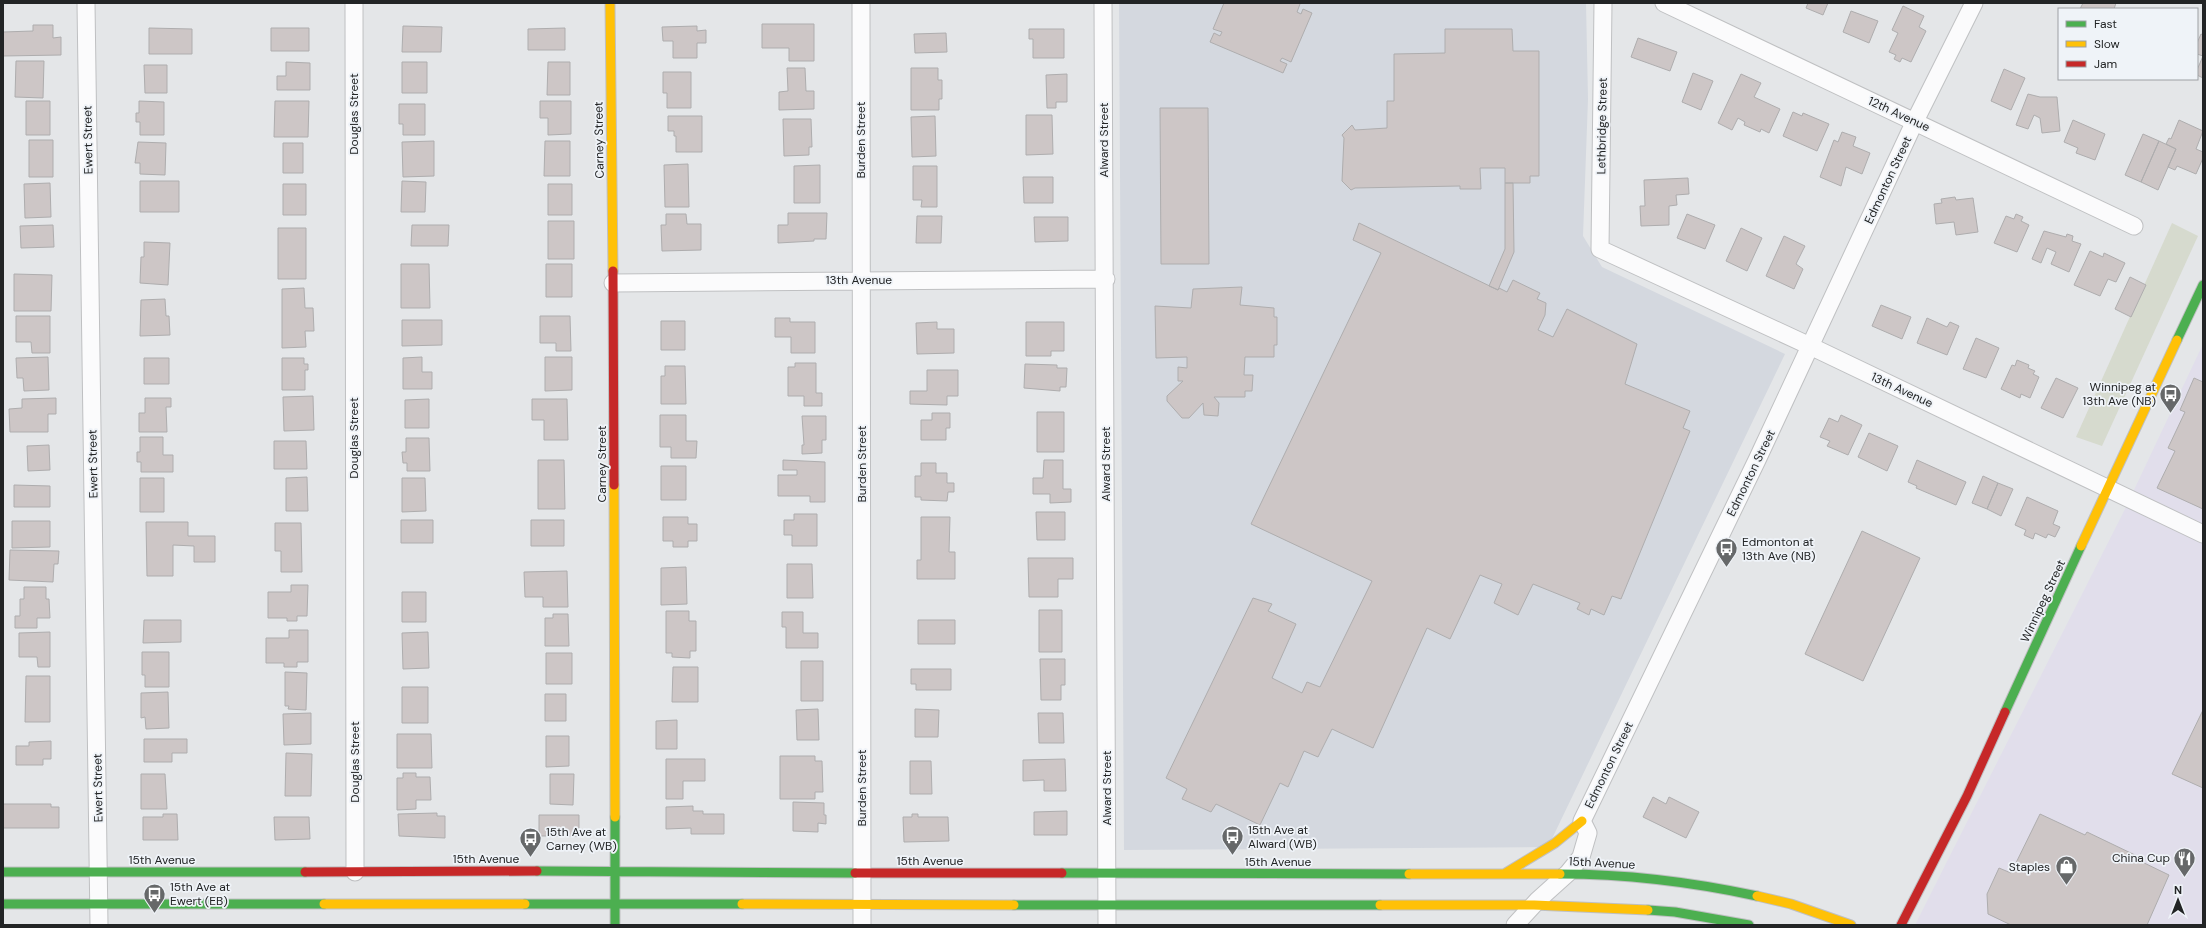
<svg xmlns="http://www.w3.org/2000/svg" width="2206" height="928" viewBox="0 0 2206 928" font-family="'DM Sans',sans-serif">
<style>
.commercial{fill:#e1deeb}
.built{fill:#d4d8df}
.green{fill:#d6dace}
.building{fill:#cdc6c6;stroke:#aeadae}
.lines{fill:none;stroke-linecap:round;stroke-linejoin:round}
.street-casing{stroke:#bfc0c2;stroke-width:19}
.fast-casing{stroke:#bfc0c2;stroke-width:11}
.slow-casing{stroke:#bfc0c2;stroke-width:11}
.jam-casing{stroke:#bfc0c2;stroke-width:11}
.street{stroke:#fbfbfc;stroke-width:17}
.fast{stroke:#4caf50;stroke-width:9}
.slow{stroke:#ffc107;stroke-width:9}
.jam{stroke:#c62828;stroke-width:9}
.labels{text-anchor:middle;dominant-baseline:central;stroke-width:3.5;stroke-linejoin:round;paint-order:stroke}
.street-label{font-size:12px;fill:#222425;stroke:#eff3f8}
.poi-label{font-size:12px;fill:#222425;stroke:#eff3f8;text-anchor:start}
</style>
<rect width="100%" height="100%" fill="#e4e6e8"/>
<path class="commercial" d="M2203,344v581h-288l210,-416z"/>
<path class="built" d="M1119,3h467l2,96 -5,137 19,31 183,87 -237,493 -424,3z"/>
<path class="green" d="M2172,223l26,13 -96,210 -26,-9z"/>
<path class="building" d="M1224,3h74l2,1 -3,8 4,2 2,-5 9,4 -21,49 -9,-4 -2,3 7,3 -4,9 -73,-31 4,-9 6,3 2,-4 -9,-3z
M1808,3h20l-5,12 -17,-7z
M2083,3h33l-2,6h-34z
M1903,6l21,10 -5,11 7,4 -15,31 -9,-4 -2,4 -6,-3 2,-4 -7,-3 9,-19 -6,-3z
M1851,11l27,10 -9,22 -26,-11z
M762,24h52v37h-25v-13h-27z
M33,25h20v13l8,-1v18l-58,1v-24l30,-1z
M403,26l39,1 -1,25h-39z
M697,26v5l9,-1v13h-9v15h-24v-17h-10l-1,-14z
M149,28l43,1v25h-43z
M271,28h38v23h-38z
M565,28v22h-37v-21z
M1029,29h35v29h-31v-19h-4z
M1445,29h67l1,22h26v125h-9v7h-25v-15h-25l1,21h-21v-3l-105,2 -4,2 -9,-9 2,-43 -2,-3 10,-10 3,5 32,-2v-27h7v-47l51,-1z
M946,33l1,19 -32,1 -1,-19z
M2201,34l2,1v43l-6,-3v-5l6,-14 -6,-2v-11z
M1638,38l39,14 -7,19 -39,-14z
M16,61h28l-1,37 -28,-1z
M286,62l24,1v27h-33v-14h9z
M402,62h25v31h-25z
M548,62h22v33h-23z
M144,65h23v28h-22z
M787,68h18l1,23h8v18l-35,1v-18l9,-1z
M911,68h27v12h4v19h-3v11h-28z
M2004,69l21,9 -14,32 -20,-9z
M663,72h28v36h-24v-15h-4z
M1693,73l20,8 -12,29 -19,-8z
M1067,74v28h-11v6h-9l-1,-33z
M1741,74l20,9 -7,14 26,12 -11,24 -8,-4 -1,3 -16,-7 1,-3 -7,-4 -6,12 -14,-7z
M2028,94l12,3h17l3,34 -18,2 -2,-15 -6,-3 -6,14 -12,-4z
M26,101h24v34h-24z
M139,101l25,1v33h-24v-13h-4v-9h3z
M275,101h34l-1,36h-34z
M540,101h31v33l-23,1v-17h-8z
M399,104h26v31h-22v-11h-4z
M1160,108h48l1,156h-48z
M1793,112l9,4 1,-3 26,11 -12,27 -34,-15z
M1026,115h26l1,39 -27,1z
M668,116h34v36h-26v-16h-2v-5h-6z
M935,116l1,40 -24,1 -1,-40z
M783,119h28l1,28h-3v8l-25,1z
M2073,120l32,14 -10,26 -19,-7 2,-5 -14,-6z
M2179,120l24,11 -7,18 7,3v6l-7,16 -19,-8 -2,4 -7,-3 8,-18 -10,-5 3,-6 2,1z
M1842,132l14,5 -3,9 17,7 -8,21 -16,-7 -5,19 -21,-9 14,-37 4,2z
M2143,134l16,7 -18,41 -16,-7z
M29,140h24v37h-24z
M434,141v35l-31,1 -1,-35z
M545,141h25v35h-26z
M2159,141l17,8 -18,41 -17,-8z
M138,142l28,1 -1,32 -25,-1v-11h-5z
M283,143h20v30h-20z
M688,164l1,43h-24l-1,-42z
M820,165v38h-26v-37z
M913,166h24v41h-16l1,-7h-9z
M1023,177h30v26h-29z
M1688,178l1,16 -13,1 1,10 -8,1v19l-28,1 -1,-20h5l-1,-26z
M140,181h39v31h-39z
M402,181l24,1 -1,30h-24z
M50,183l1,34 -26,1 -1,-34z
M1505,183h8l1,69 -16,38 -9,-4 16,-37z
M283,184h23v31h-23z
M548,184h24v31h-24z
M1955,197l1,3 17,-2 5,34 -22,3 -2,-13 -18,2 -2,-20 8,-1 -1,-4z
M788,213h39l-1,26h-12v2l-36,2v-18h10z
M666,214h20l1,10h14v26l-39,1 -1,-26h5z
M1687,214l28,11 -10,24 -28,-11z
M2016,214l7,3 -2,4 8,4 -12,27 -23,-9 12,-27 8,3z
M917,216h25l-1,27h-25z
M1034,217h34v24l-33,1z
M548,221h26v38h-26z
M1359,223l139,67 1,-2 8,4 6,-12 27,13 -3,6 9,4 -1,12 -7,15 15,7 14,-28 70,35 -12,40 65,27 -7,17 7,3 -69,168 -9,-3 -8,19 -13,-6 -2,6 -12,-6 3,-6 -47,-19 -15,31 -24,-12 8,-19 -22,-9 -30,64 -23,-11 -54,120 -41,-19 -14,28 -14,-6 -16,36 -8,-4 -20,42 -44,-21 -5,8 -29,-13 5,-10 -21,-11 87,-180 19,6 -4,7 28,13 -24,54 30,15 5,-11 13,5 52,-106 -121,-57 130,-271 -28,-13z
M53,225l1,22 -33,1 -1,-22z
M412,225h37l-1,21h-37z
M278,228h28v51h-28z
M1741,228l21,10 -15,33 -21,-10z
M2044,231l22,6 1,-3 6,2 -1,5 9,3 -12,28 -18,-8 5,-12 -9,-4 -6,15 -9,-4z
M1784,236l21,10 -9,18 7,5 -9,20 -28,-13z
M144,242l26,1 -2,42 -28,-2 1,-26h3z
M2090,251l13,6 1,-4 21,10 -9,19 -8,-3 -8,17 -26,-11z
M401,264h28l1,44h-29z
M546,264h26v33h-26z
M14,274l38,1 -1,36h-37z
M2130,277l16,8 -15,32 -16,-8z
M1242,287l-2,18 34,3v9h3v28h-3v12h-29l-1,18h9l-1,16h-7v6h-31l5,6 -1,13 -14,-1 -1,-12 -14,15h-7l-15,-17v-5l16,-15h-5v-14l9,1v-11l-31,1 -1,-52 36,2 2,-19z
M304,288l1,20h8l1,23h-9l1,16 -24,1v-59z
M165,299l1,17h3l1,19 -30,1 1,-36z
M1881,305l30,12 -9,22 -30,-13z
M16,316h34v37h-18l-1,-11h-15z
M540,316h30l1,35h-15v-8h-16z
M775,318h15v4h25v31h-24v-16h-16z
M1927,318l20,9 3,-5 9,4 -12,29 -30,-12z
M402,320h40v25l-40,1z
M661,321h24v29h-24z
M937,322v7h17v24l-37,1 -1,-31z
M1026,322h38v29h-13v5h-25z
M1976,338l23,10 -13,30 -23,-9z
M48,357l1,33 -25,1 -1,-13h-6l-1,-20z
M422,357v15h10v17h-29v-31z
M545,357h27v33l-27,1z
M144,358h25v26h-25z
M282,358h22v6h4v6h-3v20h-23z
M2017,360l12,5 -1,3 7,3 -2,3 6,3 -9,21 -9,-4 -1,4 -19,-9 11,-24 3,1z
M795,363h21v30h6v13h-18v-10h-16v-29h7z
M1025,364l32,1v3h10l-1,19h-6v4l-36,-3z
M665,366h20l1,38h-25v-28h4z
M927,370h31v26h-11v9l-37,-1v-13h17z
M2056,378l22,10 -15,30 -22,-10z
M2194,378l9,4v127l-46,-21 18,-37 -7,-3 17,-36 -5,-2z
M313,396l1,34 -30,1 -1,-34z
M56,398v16h-8v18h-38l-1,-23 13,-1v-9z
M145,398h26v9h-5l1,25h-28v-19h6z
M429,399v29h-24v-28z
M532,399h35l1,41h-24v-20h-12z
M1037,412h27v40h-27z
M932,413h18v15h-4v12h-25v-20h11z
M660,415h26v26h11l-1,17h-25v-11h-11z
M1841,415l21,10 -14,30 -21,-9 3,-5 -10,-4 9,-19 9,4z
M802,416h24v24h-4v13l-20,1v-9h2z
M1869,433l29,13 -11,25 -29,-14z
M140,437h23v18h10v17h-32v-10h-4v-10h3z
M406,438h23l1,33h-23v-8h-4l-1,-11h4z
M274,441h32l1,28h-33z
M49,445l1,25 -22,1 -1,-25z
M538,460h26l1,49h-27z
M783,460l42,2v40h-15v-6h-32v-21h19v-5h-14z
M1044,460h19v29h8v13l-21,1v-9h-17v-16h10z
M1917,460l49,22 -10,23 -40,-17 1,-2 -9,-4z
M921,463h15v10h11v10h7v9h-6l-1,9 -26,-1v-3h-6v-21h6z
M661,466h25v34h-25z
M1983,476l15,7 -11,26 -15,-6z
M307,477l1,34h-22v-33z
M140,478h24v34h-24z
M402,478h23l1,33 -24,1z
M1998,483l15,6 -12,27 -14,-7z
M14,485l36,1v21h-36z
M2027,497l31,14 -5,13 7,3 -5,10 -7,-3 -2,4 -11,-5 -2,6 -9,-4 2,-5 -11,-5z
M1036,512h29v28h-28z
M794,514h23v32h-25v-11h-8v-15h10z
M663,517h25v7h9v17h-9v6h-15v-6h-10z
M921,517h29l-1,35h6v27h-38v-19h4z
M401,520h32v23h-32z
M531,520h33v26h-33z
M12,521h38v26l-38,1z
M146,522h42v14h27v26h-21v-16l-21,-1v31h-26z
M275,523h26l1,49h-21v-21h-6z
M1862,531l58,27 -57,123 -58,-27z
M10,550l49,1 -1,13h-4l-1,18 -44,-2z
M1028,558h45v21h-15v18h-29z
M787,564h25l1,34h-26z
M686,567l1,37 -26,1v-37z
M567,571l1,36h-25v-10h-18l-1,-25z
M291,585h17l-1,31h-10v5h-10v-3h-19v-26h23z
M24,587h22v12h3l1,19h-13v10h-22v-12h5v-17h4z
M402,592h24v30h-24z
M1039,610h23v42h-23z
M666,611h23v10h7v30h-6v7l-18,-1v-4h-6z
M782,612h21v21h15v15h-32v-21h-4z
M553,614h15l1,32h-24v-28h8z
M144,620h37v22l-38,1z
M918,620h37v24h-37z
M289,630h19v32h-11v5h-13v-4h-18v-25h23z
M50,632v35h-12l-1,-10h-18v-24z
M428,632l1,36 -26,1 -1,-36z
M142,652h27v35h-24v-12h-3z
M546,653h26v31h-26z
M1040,659h25v26h-4v15h-20z
M801,661h22v40h-22z
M673,667h25v35h-26z
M911,669h40v21h-35v-6h-5z
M285,672l22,1 -1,37 -18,-1 1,-3h-4z
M26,676h24v46h-25z
M402,687h26v36h-26z
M168,692l1,36 -23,1 -1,-12 -4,1v-25z
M545,694h21v27h-21z
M818,709l1,31h-22l-1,-30z
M915,709l24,1 -1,27h-23z
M2203,710v78l-31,-14z
M311,713v31l-27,1 -1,-31z
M1038,713h25l1,30h-25z
M677,720v29h-21v-28z
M397,734h34l1,34h-35z
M546,736h23v30l-23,1z
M144,739h43v14h-15v9h-28z
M51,741v18h-8v6h-27v-19h13v-4z
M286,753l26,1 -1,42h-26z
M780,756h35v5h7l1,31h-8v7h-35z
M666,759h39v22h-22v18h-17z
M1065,759l1,32h-22v-11l-21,1v-21z
M910,761h21l1,33h-22z
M403,773h13v4h14l1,23h-15v9l-19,1v-32h6z
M141,774h24l2,35h-26z
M550,774h24l-1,31 -23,-1z
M1653,797l13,7 3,-7 30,15 -13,26 -43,-21z
M793,802l31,1v12h2v9l-8,-1v9l-25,-1z
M3,804h48v3h8v21h-56z
M693,806v5h10v3h21v20h-33v-6l-25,1v-22z
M1067,811v24h-33v-23z
M437,813v3h8v22l-46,-2 -1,-22z
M163,814h14l1,26h-35v-23h20z
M912,814h6v3h30l1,24 -45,1 -1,-25h9z
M2040,814l45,21 2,-3 50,24 -1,3 33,16 -22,50h-136l-23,-11 -1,-20 12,-26 12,5z
M539,815h40v21h-40z
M274,817h35l1,22 -35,1z"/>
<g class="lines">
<defs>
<path id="street" d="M86,3l13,922
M354,3l1,869
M861,3l1,922
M1103,3l4,922
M1603,3l-3,246 210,97 393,188
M1664,3l470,223
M613,283l493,-4
M1515,925l23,-25 30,-27 13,-16 7,-24 -6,-12 175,-361 158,-339 59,-118"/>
<path id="fast" d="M2177,340l26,-55
M2005,712l76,-166
M615,817v108
M537,871l318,2
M3,872h302
M1062,873l347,1
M1560,874c67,0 132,8 197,22
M3,904h321
M525,904h217
M1014,905h366
M1648,910l27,2 74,13"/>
<path id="slow" d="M610,3l3,268
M614,485l1,332
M2081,546l96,-206
M1409,874h151
M1504,874l51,-31 27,-22
M1757,896l34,8 60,21
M324,904h201
M742,904l272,1
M1380,905h154l114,5"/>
<path id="jam" d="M613,271l1,214
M305,872l232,-1
M855,873h207
M1901,925l66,-129 38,-84"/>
</defs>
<use href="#street" class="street-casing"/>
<use href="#fast" class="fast-casing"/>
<use href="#slow" class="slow-casing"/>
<use href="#jam" class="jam-casing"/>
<use href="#street" class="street"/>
<use href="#fast" class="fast"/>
<use href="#slow" class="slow"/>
<use href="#jam" class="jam"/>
</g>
<defs>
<symbol id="bus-pin" viewBox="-11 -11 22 30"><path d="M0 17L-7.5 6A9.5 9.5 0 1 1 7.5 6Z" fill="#666869" stroke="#eff3f8"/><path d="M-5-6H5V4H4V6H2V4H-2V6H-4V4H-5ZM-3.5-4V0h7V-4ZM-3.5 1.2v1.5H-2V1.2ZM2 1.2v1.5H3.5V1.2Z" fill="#fff"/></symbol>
<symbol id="restaurant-pin" viewBox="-11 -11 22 30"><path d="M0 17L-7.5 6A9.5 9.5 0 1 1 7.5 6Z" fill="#666869" stroke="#eff3f8"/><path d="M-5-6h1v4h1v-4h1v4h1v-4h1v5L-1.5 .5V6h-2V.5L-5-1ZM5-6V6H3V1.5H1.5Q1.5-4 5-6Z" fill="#fff"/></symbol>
<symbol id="shop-pin" viewBox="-11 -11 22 30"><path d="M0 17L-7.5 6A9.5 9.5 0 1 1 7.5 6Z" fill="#666869" stroke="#eff3f8"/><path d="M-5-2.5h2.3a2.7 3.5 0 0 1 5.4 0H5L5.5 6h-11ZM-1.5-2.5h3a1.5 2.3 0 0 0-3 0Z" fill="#fff"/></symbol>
</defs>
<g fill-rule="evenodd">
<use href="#bus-pin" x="2158" y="382" width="25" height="34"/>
<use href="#bus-pin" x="1714" y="536" width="25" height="34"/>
<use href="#bus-pin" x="1220" y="824" width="25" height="34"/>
<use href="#bus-pin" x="518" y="826" width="25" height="34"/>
<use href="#restaurant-pin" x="2172" y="846" width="25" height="34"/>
<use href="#shop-pin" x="2054" y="854" width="25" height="34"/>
<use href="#bus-pin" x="142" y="882" width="25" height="34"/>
</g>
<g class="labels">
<g class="street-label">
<text transform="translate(354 114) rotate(-90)">Douglas Street</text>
<text transform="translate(1899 114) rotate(25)">12th Avenue</text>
<text transform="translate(1602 126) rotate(-89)">Lethbridge Street</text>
<text transform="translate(88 140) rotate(-91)">Ewert Street</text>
<text transform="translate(599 140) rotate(-91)">Carney Street</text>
<text transform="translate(861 140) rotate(-90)">Burden Street</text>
<text transform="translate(1104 140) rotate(-90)">Alward Street</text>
<text transform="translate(1888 180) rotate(-65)">Edmonton Street</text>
<text x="859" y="280">13th Avenue</text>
<text transform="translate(1902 390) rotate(25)">13th Avenue</text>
<text transform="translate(354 438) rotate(-90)">Douglas Street</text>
<text transform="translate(93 464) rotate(-91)">Ewert Street</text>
<text transform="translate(602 464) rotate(-90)">Carney Street</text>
<text transform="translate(862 464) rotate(-90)">Burden Street</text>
<text transform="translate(1106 464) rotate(-90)">Alward Street</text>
<text transform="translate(1751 473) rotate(-64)">Edmonton Street</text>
<text transform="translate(2043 601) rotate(-65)">Winnipeg Street</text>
<text transform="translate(355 762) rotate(-90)">Douglas Street</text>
<text transform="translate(1609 765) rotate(-64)">Edmonton Street</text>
<text transform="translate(98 788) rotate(-91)">Ewert Street</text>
<text transform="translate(862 788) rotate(-90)">Burden Street</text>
<text transform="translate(1107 788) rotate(-90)">Alward Street</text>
<text x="486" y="859">15th Avenue</text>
<text x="162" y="860">15th Avenue</text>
<text x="930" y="861">15th Avenue</text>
<text x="1278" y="862">15th Avenue</text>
<text transform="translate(1602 863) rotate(3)">15th Avenue</text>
</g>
<g class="poi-label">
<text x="2156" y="387" text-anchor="end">Winnipeg at<tspan x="2156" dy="14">13th Ave (NB)</tspan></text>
<text x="1742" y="542">Edmonton at<tspan x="1742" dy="14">13th Ave (NB)</tspan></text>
<text x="1248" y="830">15th Ave at<tspan x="1248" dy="14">Alward (WB)</tspan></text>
<text x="546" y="832">15th Ave at<tspan x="546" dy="14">Carney (WB)</tspan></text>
<text x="2170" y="858" text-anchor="end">China Cup</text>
<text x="2050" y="867" text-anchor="end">Staples</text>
<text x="170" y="887">15th Ave at<tspan x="170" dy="14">Ewert (EB)</tspan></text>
</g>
</g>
<rect width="2206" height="928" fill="none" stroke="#222425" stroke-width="8"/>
<rect x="2058" y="8" width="140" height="72" fill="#eff3f8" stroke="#9da0a4"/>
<rect x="2066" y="21" width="20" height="6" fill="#4caf50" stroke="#9da0a4"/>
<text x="2094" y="28" font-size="12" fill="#222425">Fast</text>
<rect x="2066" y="41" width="20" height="6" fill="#ffc107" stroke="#9da0a4"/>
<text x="2094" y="48" font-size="12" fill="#222425">Slow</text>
<rect x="2066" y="61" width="20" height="6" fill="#c62828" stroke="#9da0a4"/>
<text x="2094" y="68" font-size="12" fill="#222425">Jam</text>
<g transform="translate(2178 900)" stroke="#eff3f8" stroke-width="3" paint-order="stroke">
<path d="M0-3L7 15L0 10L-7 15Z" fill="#222425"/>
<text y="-6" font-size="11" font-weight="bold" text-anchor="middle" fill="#222425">N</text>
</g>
</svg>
